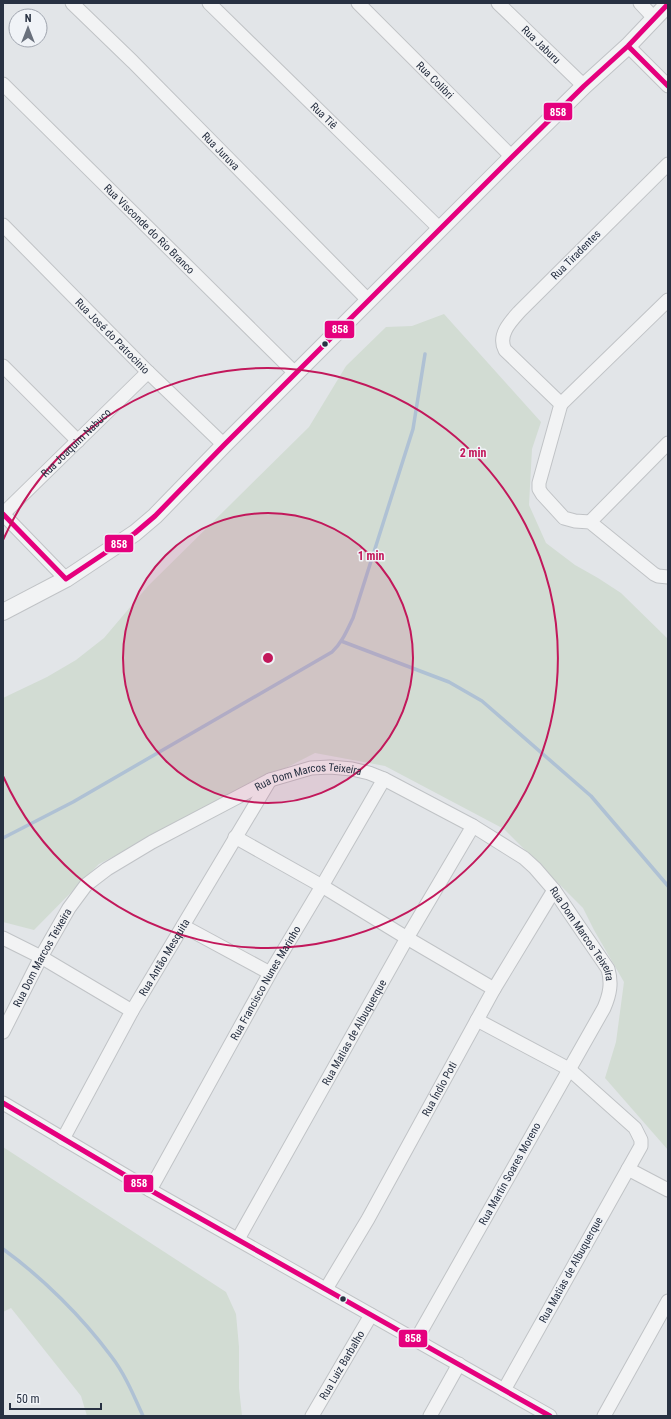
<svg xmlns="http://www.w3.org/2000/svg" width="671" height="1419" viewBox="0 0 671 1419" font-family="'Roboto Condensed',sans-serif">
<style>
.green{fill:#d2dcd3}
.lines{fill:none;stroke-linecap:round;stroke-linejoin:round}
.stream{stroke:#afc1d4;stroke-width:3.5}
.minor-casing{stroke:#c0c3c6;stroke-width:15}
.tertiary-casing{stroke:#c0c3c6;stroke-width:18}
.minor{stroke:#f2f3f4;stroke-width:13}
.tertiary{stroke:#f2f3f4;stroke-width:16}
.bus-1-casing{stroke:#f0f3f7;stroke-width:8}
.bus-1{stroke:#e5007d;stroke-width:5}
.ring{fill:none;stroke:#c2185b;stroke-width:2}
.bus-dot{fill:#283142;stroke:#f0f3f7;stroke-width:1.5}
.labels{text-anchor:middle;dominant-baseline:central;stroke-width:3;stroke-linejoin:round;paint-order:stroke}
.street-label{font-size:11px;fill:#283142;stroke:#f0f3f7}
.centre{fill:#c2185b;stroke:#f0f3f7;stroke-width:2}
.ring-label{font-size:12px;text-anchor:middle;font-weight:bold;fill:#c2185b;stroke:#f0f3f7;stroke-width:3;stroke-linejoin:round;paint-order:stroke}
.line-badge{stroke:#f0f3f7;stroke-width:1.5}
.badge-label{font-size:11px;text-anchor:middle;font-weight:bold;fill:#fff}
</style>
<rect width="100%" height="100%" fill="#e2e5e8"/>
<path class="green" d="M444,314l97,108 -9,27 -3,56 17,38 29,22 23,13 23,15 47,46v511l-63,-72 11,-36 8,-60 -30,-52 -11,-22 -79,-79 -119,-63 -70,-13 -216,111 -65,66 -31,-8v-224l44,-21 29,-17 28,-22 44,-52 161,-159 37,-61 40,-39 26,-1z
M3,1147l223,145 10,22 3,33v41l3,28h-155l-6,-20 -70,-88 -8,4z"/>
<g class="lines">
<path class="stream" d="M341,641l108,41 33,19 109,95 77,90
M3,838l70,-36 259,-150c10,-9 15,-22 21,-34l60,-189 12,-75
M3,1249c40,29 79,68 108,107 14,18 23,40 32,60"/>
<defs>
<g id="minor">
<path id="s1" d="M72,3l61,59 235,238"/>
<path id="s2" d="M209,3l231,226"/>
<path id="s3" d="M358,3l154,154"/>
<path id="s4" d="M498,3l86,83"/>
<path d="M640,3l14,15"/>
<path d="M628,46l40,40"/>
<path id="s5" d="M3,84l293,290"/>
<path d="M668,164l-148,147c-9,10 -23,24 -15,39l56,54 -22,79v6l3,5 22,24 11,3 15,1 64,52 4,2 10,1"/>
<path id="s6" d="M3,225l145,147 76,73"/>
<path d="M3,366l75,75"/>
<path d="M561,404l107,-104"/>
<path id="s7" d="M3,514l145,-142"/>
<path d="M3,514l63,65"/>
<path d="M590,522l78,-79"/>
<path d="M235,837l87,49 85,52 87,51"/>
<path d="M183,926l87,47"/>
<path d="M3,938l38,19 91,54"/>
<path d="M477,1020l92,49 66,59 6,12v6l-137,244"/>
<path id="s8" d="M3,1032l38,-75 28,-49 17,-23 21,-16 45,-27 118,-62 41,-12 19,-1 22,2 17,4 15,6 89,47 51,32 11,10 19,22 54,79c4,14 2,25 -4,39l-188,332"/>
<path d="M3,1103l147,87 400,226"/>
<path id="s9" d="M63,1139l69,-128 138,-231"/>
<path d="M628,1169l40,21"/>
<path id="s10" d="M150,1190l120,-217 52,-87 62,-107"/>
<path id="s11" d="M238,1239l169,-301 66,-112"/>
<path id="s12" d="M326,1289l42,-70 126,-230 60,-99"/>
<path id="s13" d="M312,1416l59,-101"/>
<path d="M430,1416l29,-52"/>
<path d="M604,1416l64,-115"/>
</g>
<path id="tertiary" d="M3,612l63,-33 69,-46 20,-17 69,-71 288,-288 72,-71 44,-40 40,-42"/>
</defs>
<use href="#minor" class="minor-casing"/>
<use href="#tertiary" class="tertiary-casing"/>
<use href="#minor" class="minor"/>
<use href="#tertiary" class="tertiary"/>
<defs>
<path id="bus-1" d="M628,46l40,40
M3,514l63,65 69,-46 20,-17 69,-71 288,-288 72,-71 44,-40 40,-42
M3,1103l147,87 400,226"/>
</defs>
<use href="#bus-1" class="bus-1-casing"/>
<use href="#bus-1" class="bus-1"/>
</g>
<circle cx="268" cy="658" r="145" fill="#c2185b" fill-opacity=".12"/>
<g class="ring">
<circle cx="268" cy="658" r="145"/>
<path d="M3 540A290 290 0 1 1 3 776"/>
</g>
<g class="bus-dot">
<circle cx="325" cy="344" r="3.5"/>
<circle cx="343" cy="1299" r="3.5"/>
</g>
<g class="labels">
<g class="street-label">
<text stroke="none"><textPath href="#s4" startOffset="60">Rua Jaburu</textPath></text>
<text stroke="none"><textPath href="#s3" startOffset="109">Rua Colibri</textPath></text>
<text stroke="none"><textPath href="#s2" startOffset="161">Rua Tiê</textPath></text>
<text stroke="none"><textPath href="#s1" startOffset="210">Rua Juruva</textPath></text>
<text stroke="none"><textPath href="#s5" startOffset="206">Rua Visconde do Rio Branco</textPath></text>
<text transform="translate(576 255) rotate(-45)">Rua Tiradentes</text>
<text stroke="none"><textPath href="#s6" startOffset="156">Rua José do Patrocinio</textPath></text>
<text stroke="none"><textPath href="#s7" startOffset="102">Rua Joaquim Nabuco</textPath></text>
<text stroke="none"><textPath href="#s8" startOffset="420">Rua Dom Marcos Teixeira</textPath></text>
<text stroke="none"><textPath href="#s8" startOffset="756">Rua Dom Marcos Teixeira</textPath></text>
<text stroke="none"><textPath href="#s8" startOffset="84">Rua Dom Marcos Teixeira</textPath></text>
<text stroke="none"><textPath href="#s9" startOffset="208">Rua Antão Mesquita</textPath></text>
<text stroke="none"><textPath href="#s10" startOffset="237">Rua Francisco Nunes Marinho</textPath></text>
<text stroke="none"><textPath href="#s11" startOffset="237">Rua Matias de Albuquerque</textPath></text>
<text stroke="none"><textPath href="#s12" startOffset="230">Rua Índio Poti</textPath></text>
<text transform="translate(510 1174) rotate(-61)">Rua Martin Soares Moreno</text>
<text transform="translate(571 1270) rotate(-61)">Rua Matias de Albuquerque</text>
<text stroke="none"><textPath href="#s13" startOffset="59">Rua Luiz Barbalho</textPath></text>
</g>
</g>
<circle cx="268" cy="658" r="6" class="centre"/>
<g class="ring-label">
<text x="473" y="457">2 min</text>
<text x="371" y="560">1 min</text>
</g>
<g class="line-badge">
<rect x="543" y="102" width="30" height="19" rx="4" fill="#e5007d"/>
<rect x="324" y="320" width="31" height="19" rx="4" fill="#e5007d"/>
<rect x="104" y="534" width="30" height="19" rx="4" fill="#e5007d"/>
<rect x="123" y="1174" width="31" height="19" rx="4" fill="#e5007d"/>
<rect x="398" y="1329" width="30" height="19" rx="4" fill="#e5007d"/>
</g>
<g class="badge-label">
<text x="558" y="116">858</text>
<text x="340" y="333">858</text>
<text x="119" y="548">858</text>
<text x="139" y="1187">858</text>
<text x="413" y="1342">858</text>
</g>
<rect width="671" height="1419" fill="none" stroke="#283142" stroke-width="8"/>
<g transform="translate(28 28)"><circle r="19" fill="#f0f3f7" stroke="#a0a5af"/>
<path d="M0-3L7 15L0 10L-7 15Z" fill="#69707c"/>
<text y="-6" font-size="11" font-weight="bold" text-anchor="middle" fill="#283142">N</text>
</g>
<path d="M10 1403v6h91v-6" fill="none" stroke="#283142" stroke-width="2"/>
<text x="16" y="1403" font-size="12" fill="#283142" stroke="#f0f3f7" stroke-width="3" paint-order="stroke">50 m</text>
</svg>
